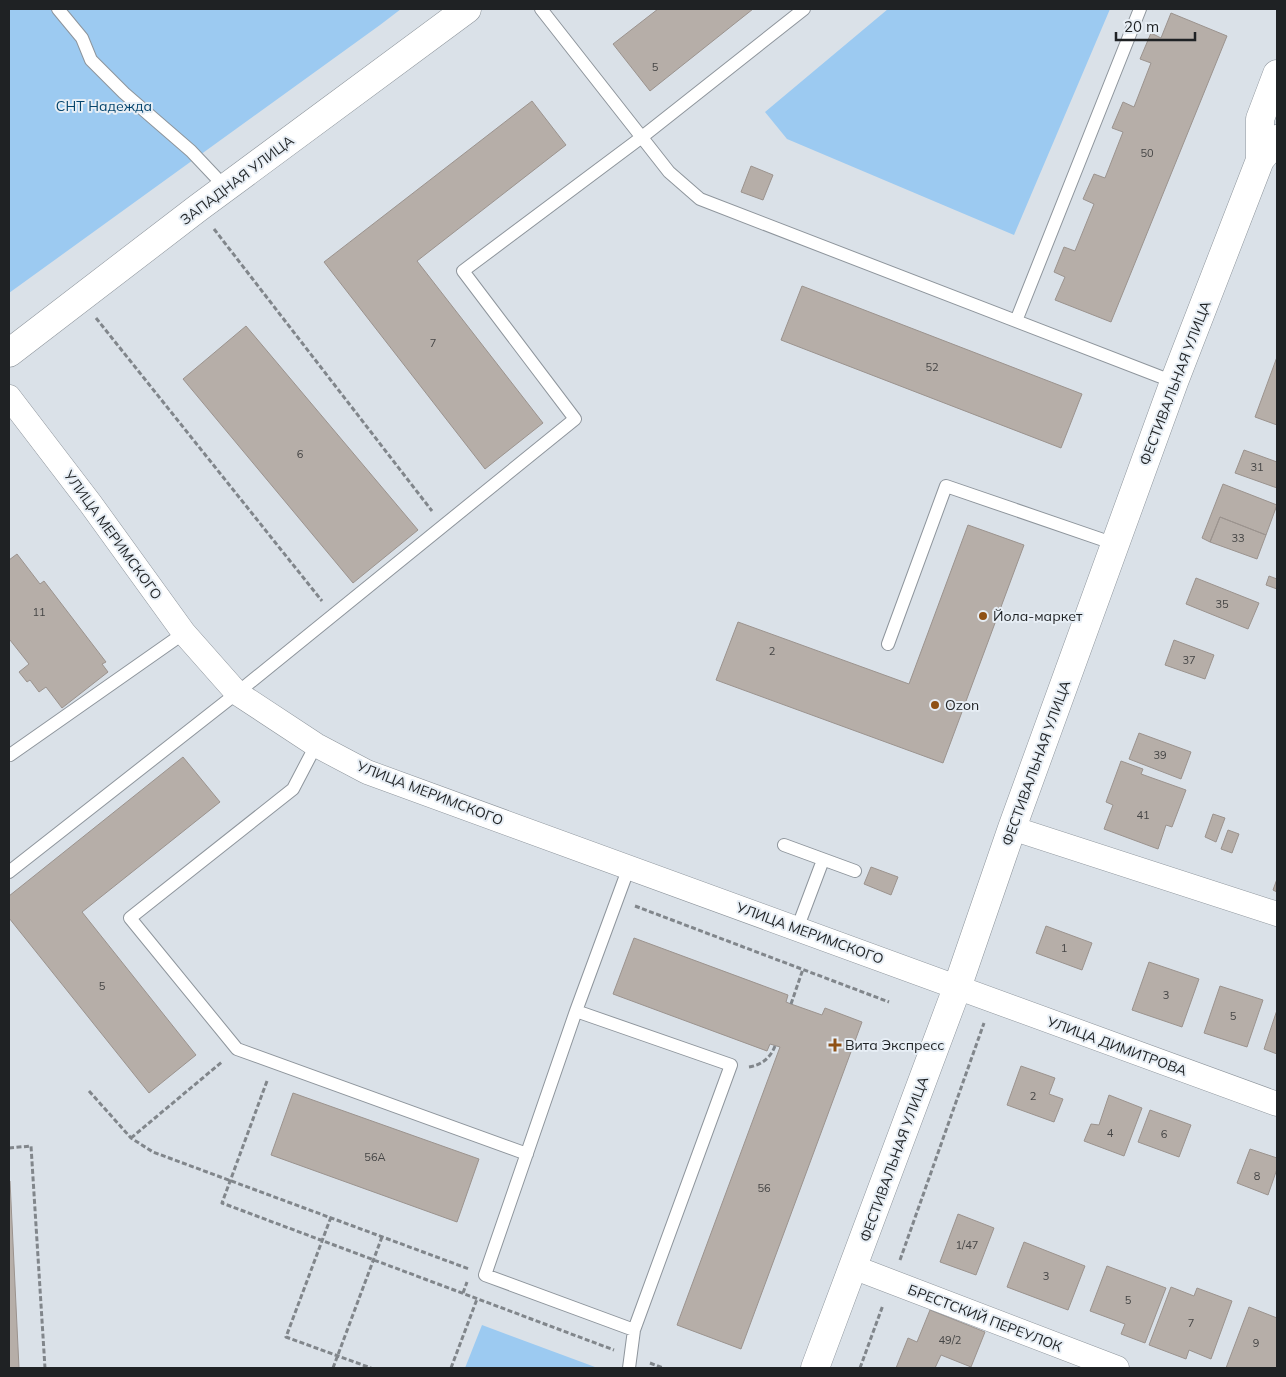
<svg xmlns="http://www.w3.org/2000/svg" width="1286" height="1377" viewBox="0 0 1286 1377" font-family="Mulish,sans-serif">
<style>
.green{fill:#9ccaf1}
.building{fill:#b6aea8;stroke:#9b938e}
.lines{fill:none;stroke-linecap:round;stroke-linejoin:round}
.lane-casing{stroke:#8e959c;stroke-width:14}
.street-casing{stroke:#8e959c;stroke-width:25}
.secondary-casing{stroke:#8e959c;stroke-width:29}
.primary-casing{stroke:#8e959c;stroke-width:29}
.path{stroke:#81868b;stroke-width:3;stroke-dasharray:5 2.5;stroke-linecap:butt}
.lane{stroke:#fff;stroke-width:12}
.street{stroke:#fff;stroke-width:24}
.secondary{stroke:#fff;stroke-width:28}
.primary{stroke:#fff;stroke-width:28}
.poi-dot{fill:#8f5115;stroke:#e7eef5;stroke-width:2}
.labels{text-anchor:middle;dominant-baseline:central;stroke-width:4;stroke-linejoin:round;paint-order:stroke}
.number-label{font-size:11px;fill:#454545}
.park-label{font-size:14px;fill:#04446c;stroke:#e7eef5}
.street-label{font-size:14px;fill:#1f2224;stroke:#e7eef5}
.poi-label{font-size:14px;fill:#1f2224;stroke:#e7eef5;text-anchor:start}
</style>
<rect width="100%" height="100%" fill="#dae1e8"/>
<path class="green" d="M9,9h392l-21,16 -371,268z
M888,9h222l-96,226 -227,-96 -22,-27z
M482,1325l113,42 -1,1h-129z"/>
<path class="building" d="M658,9h95l-103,82 -37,-47z
M1171,13l56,23 -116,286 -56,-22 10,-23 -11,-5 10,-25 11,4 19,-47 -11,-5 11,-25 11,4 18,-46 -11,-4 11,-26 11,5 17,-44 -11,-4 11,-26 10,5z
M532,101l34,44 -149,116 126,162 -58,46 -161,-207z
M751,166l22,9 -10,25 -22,-8z
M802,286l280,108 -21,54 -280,-108z
M246,326l172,204 -65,53 -170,-204z
M1277,357v68l-22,-8z
M1244,450l33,12v26l-42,-15z
M1223,484l54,21 -11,30 -46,-18 -10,25 -8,-4z
M1220,517l46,18 -9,24 -47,-17z
M968,525l56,20 -81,218 -227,-83 22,-58 171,62z
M17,554l23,30 4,-3 62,81 -4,2 6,8 -46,36 -16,-21 -7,5 -9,-12 -3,2 -8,-10 10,-8 -19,-24 -1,2v-82z
M1269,576l8,3v10l-11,-4z
M1196,578l63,25 -11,26 -62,-25z
M1174,640l40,15 -9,24 -40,-14z
M1139,733l52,19 -10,27 -52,-20z
M183,757l37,45 -138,110 114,143 -47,38 -140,-175v-22z
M1121,761l22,8 -2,5 45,16 -14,37 -6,-2 -8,24 -54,-20 9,-24 -7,-3z
M1213,814l12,4 -9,24 -11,-5z
M1228,830l11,4 -7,19 -11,-4z
M871,867l27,10 -7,18 -27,-11z
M1277,879v13l-4,-2z
M1046,926l46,17 -10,27 -46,-17z
M634,938l154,57 -2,7 5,2 31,11 3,-7 37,14 -121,327 -64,-24 103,-278 -10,-3 -3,7 -154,-57z
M1149,962l50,17 -17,48 -50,-17z
M1220,986l43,14 -16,47 -43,-14z
M1277,1010v44l-13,-5z
M1021,1066l34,12 -6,16 14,5 -9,23 -47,-17z
M293,1093l186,66 -22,63 -186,-67z
M1109,1095l33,13 -18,48 -40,-15 7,-17 8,1z
M1150,1110l41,15 -12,32 -41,-15z
M1250,1149l27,9v11l-9,26 -31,-12z
M9,1181h1l9,187h-10z
M958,1214l36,14 -18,47 -36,-13z
M1024,1242l61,24 -17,44 -61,-23z
M1107,1266l59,22 -21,55 -24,-9 4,-10 -35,-13z
M1171,1287l23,9 3,-8 35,13 -21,58 -22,-9 -3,9 -37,-14z
M1249,1307l28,11v50h-51z
M930,1310l55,22 -14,35 -30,-12 -6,13h-39l12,-30 9,4z"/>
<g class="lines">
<defs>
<path id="lane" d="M58,9l24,29 9,22 33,33 67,58 35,37
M541,9l128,163 31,27 474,183
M1016,321l124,-312
M888,644l58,-158 169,58
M316,745l-23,44 -163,129 107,131 290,105
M9,754l1,1 174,-122
M784,845l71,26
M629,867l-53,144 -91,264 149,55
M9,872l228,-179 338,-274 -112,-148 179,-134 162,-128
M797,929l26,-69
M576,1011l155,54 -97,265 -5,38"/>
<path id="street" d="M9,397l81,106 94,130 53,60 79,52 51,27 910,332
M1012,828l265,86
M853,1267l264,101"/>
<path id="secondary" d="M1260,160v-41l17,-45
M815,1368l142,-380 55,-160 162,-446 86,-222 17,-21"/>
<path id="primary" d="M9,353l189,-145 269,-199"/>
</defs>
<use href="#lane" class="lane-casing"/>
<use href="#street" class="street-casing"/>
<use href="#secondary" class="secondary-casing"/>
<use href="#primary" class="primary-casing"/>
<path class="path" d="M214,229l218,282
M96,318l226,283
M635,906l254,96
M791,1004l12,-35
M749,1067c13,-2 22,-10 26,-21
M267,1081l-45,122 392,147
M89,1091l42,47 22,14 316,117
M131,1138l92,-77
M9,1148l22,-2 14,222
M331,1217l-45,120 85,31
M900,1260l84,-237
M463,1293l4,-11
M650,1363l13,5
M333,1368l49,-131
M451,1368l26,-69
M860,1368l23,-63"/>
<use href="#lane" class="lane"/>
<use href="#street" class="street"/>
<use href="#secondary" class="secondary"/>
<use href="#primary" class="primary"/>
</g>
<g class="poi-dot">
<circle cx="983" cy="616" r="5"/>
<circle cx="935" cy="705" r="5"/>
<path d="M832.5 1037.5h5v5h5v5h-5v5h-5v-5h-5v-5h5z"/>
</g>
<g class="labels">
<g class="number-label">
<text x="655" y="67">5</text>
<text x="1147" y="153">50</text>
<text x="433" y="343">7</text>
<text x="932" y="367">52</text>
<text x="300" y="454">6</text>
<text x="1257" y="467">31</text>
<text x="1238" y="538">33</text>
<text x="1222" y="604">35</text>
<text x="39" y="612">11</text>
<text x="772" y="651">2</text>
<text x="1189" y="660">37</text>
<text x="1160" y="755">39</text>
<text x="1143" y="815">41</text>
<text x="1064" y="948">1</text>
<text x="102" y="986">5</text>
<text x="1166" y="995">3</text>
<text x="1233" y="1016">5</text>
<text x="1033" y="1096">2</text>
<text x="1110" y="1133">4</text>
<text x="1164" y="1134">6</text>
<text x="375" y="1157">56А</text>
<text x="1257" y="1176">8</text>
<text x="764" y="1188">56</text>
<text x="967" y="1245">1/47</text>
<text x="1046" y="1276">3</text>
<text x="1128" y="1300">5</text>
<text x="1191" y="1323">7</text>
<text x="950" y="1340">49/2</text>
<text x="1256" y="1343">9</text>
</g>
<g class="park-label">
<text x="104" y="106">СНТ Надежда</text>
</g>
<g class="street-label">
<text transform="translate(237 180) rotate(-37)">ЗАПАДНАЯ УЛИЦА</text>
<text transform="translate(1175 383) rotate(-69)">ФЕСТИВАЛЬНАЯ УЛИЦА</text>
<text transform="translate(113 535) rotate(54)">УЛИЦА МЕРИМСКОГО</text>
<text transform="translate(1036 763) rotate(-70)">ФЕСТИВАЛЬНАЯ УЛИЦА</text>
<text transform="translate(430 793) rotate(21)">УЛИЦА МЕРИМСКОГО</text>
<text transform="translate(810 933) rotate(20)">УЛИЦА МЕРИМСКОГО</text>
<text transform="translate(1117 1046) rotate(20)">УЛИЦА ДИМИТРОВА</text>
<text transform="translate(894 1159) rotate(-70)">ФЕСТИВАЛЬНАЯ УЛИЦА</text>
<text transform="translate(985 1318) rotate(21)">БРЕСТСКИЙ ПЕРЕУЛОК</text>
</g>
<g class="poi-label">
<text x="993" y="616">Йола-маркет</text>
<text x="945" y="705">Ozon</text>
<text x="845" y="1045">Вита Экспресс</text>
</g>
</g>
<rect width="1286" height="1377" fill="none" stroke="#1f2224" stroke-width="20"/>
<path d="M1116 32v8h79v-8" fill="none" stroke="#1f2224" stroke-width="2.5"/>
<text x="1124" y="32" font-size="15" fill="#1f2224" stroke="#e7eef5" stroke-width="4" paint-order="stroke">20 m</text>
</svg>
